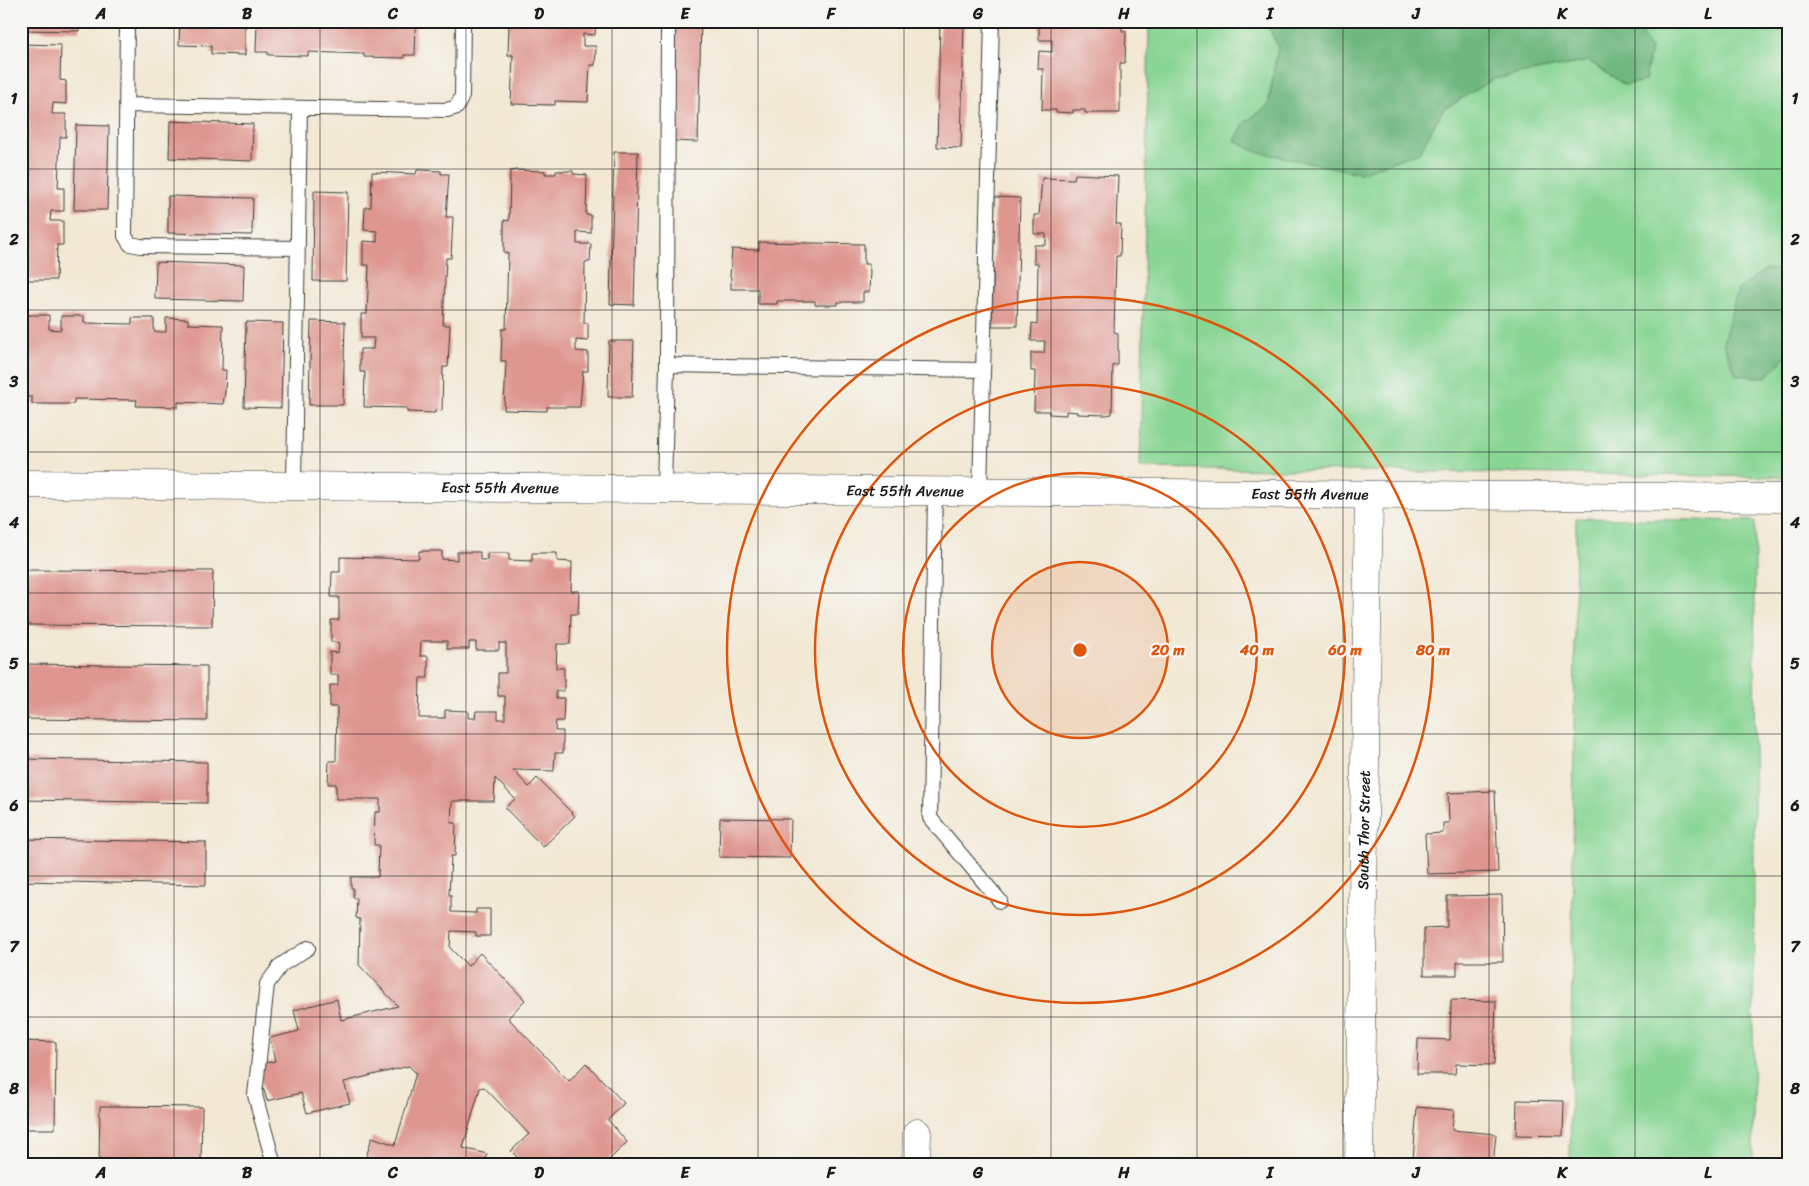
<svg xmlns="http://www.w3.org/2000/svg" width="1809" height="1186" viewBox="0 0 1809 1186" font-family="Sriracha,sans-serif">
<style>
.green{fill:#89d694;stroke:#527958}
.forest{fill:#6eb77e;stroke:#456a4d}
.building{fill:#de968f;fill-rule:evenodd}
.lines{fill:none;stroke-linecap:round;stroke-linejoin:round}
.service-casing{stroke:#3c3b38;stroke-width:16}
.minor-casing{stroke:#3c3b38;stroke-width:29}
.service{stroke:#fff;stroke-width:14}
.minor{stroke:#fff;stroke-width:28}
.grid{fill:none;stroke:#1c1c1c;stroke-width:1;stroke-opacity:0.55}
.ring{fill:none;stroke:#de560d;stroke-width:2.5}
.labels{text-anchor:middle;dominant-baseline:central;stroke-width:4.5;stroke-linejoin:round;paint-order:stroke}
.street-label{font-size:15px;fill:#1c1c1c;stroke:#f6f6f2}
.centre{fill:#de560d;stroke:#f6f6f2;stroke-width:2.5}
.ring-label{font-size:15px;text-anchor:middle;font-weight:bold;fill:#de560d;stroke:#f6f6f2;stroke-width:4.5;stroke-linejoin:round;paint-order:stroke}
.neatline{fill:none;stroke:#1c1c1c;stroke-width:2}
.grid-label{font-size:16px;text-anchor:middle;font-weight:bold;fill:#1c1c1c}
</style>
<rect width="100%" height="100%" fill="#f6f6f2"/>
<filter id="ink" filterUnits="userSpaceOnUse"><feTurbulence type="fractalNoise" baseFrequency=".02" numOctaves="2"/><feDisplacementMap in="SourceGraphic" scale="10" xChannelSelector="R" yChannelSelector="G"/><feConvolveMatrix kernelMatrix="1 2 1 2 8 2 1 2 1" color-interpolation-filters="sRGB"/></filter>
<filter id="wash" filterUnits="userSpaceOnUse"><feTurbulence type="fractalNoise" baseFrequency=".0096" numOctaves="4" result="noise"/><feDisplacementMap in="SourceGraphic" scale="20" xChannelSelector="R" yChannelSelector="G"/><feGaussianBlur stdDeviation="1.12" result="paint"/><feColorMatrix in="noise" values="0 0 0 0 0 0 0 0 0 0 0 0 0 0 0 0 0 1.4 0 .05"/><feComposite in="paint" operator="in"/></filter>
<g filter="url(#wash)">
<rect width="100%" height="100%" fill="#f2e8d4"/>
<path class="green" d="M1149,21h116l13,25 -10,61 -24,16 85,43 30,7 60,-21 24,-42 50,-31 96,-18 36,24 26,-36 -18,-28h155v251l-22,-3 -1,109 23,-24v123l-648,-9z
M1576,518l179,3 -2,644h-183z"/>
<path class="forest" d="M1265,21h368l18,28 -6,32 -20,4 -36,-24 -96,18 -50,31 -24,42 -59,21 -103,-21 -22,-11 9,-18 24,-17 10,-60z
M1766,269l22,3v82l-23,24 -29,-3 -13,-33 15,-53z"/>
<g id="blocks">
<path class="building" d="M21,21h58v10l-58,-1z
M180,21h65v34l-34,-1v-8l-32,-1z
M257,21h159l-1,34h-11v3l-40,-1v-3l-56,-2v4l-40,-1v-3h-12z
M514,21h82l-1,14 -12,-1v12h13l-1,19h-5l-2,37 -33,-1v4l-44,-1 2,-49h-5l1,-32h5z
M676,21h25l-3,121 -25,-1z
M940,21h24l-3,127 -24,-1z
M1122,21v10h4l-1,32h-5v50h-35v-3h-12v3l-17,-1v-2h-14l1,-41h-5l1,-18 13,1v-12h-13v-18z
M21,44l40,1 -1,35 6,1v23l-13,-1 -1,11h14v23h-6l-2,51h6v23h-13l-1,10h13v24h-6l-1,35h-35z
M170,121l83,3 -1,37 -83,-3z
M76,125l33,1 -2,84h-33z
M614,152h24l-4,153 -24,-1z
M417,170l24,1v3h8l-3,43h7l-2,41h-5l-3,67h7l-2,42h-5l-1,44 -7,-1v3l-28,-1v-4l-43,-1 1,-35h-5v-23h13l1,-11h-13v-24h6l2,-49h-6v-24l14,1v-11l-13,-1 1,-23h6l1,-35 44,2z
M516,170l29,1v3h11v-3h17v3l14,1 -1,40h5v18l-14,-1v12h14l-1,18h-5l-1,61h4v18l-12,-1v11l12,1v19h-5l-3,36h-33v4l-43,-1 2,-49h-5l1,-32h4l2,-76h-4v-33l5,1 1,-50z
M1075,174l43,2 -2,48h5l-1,32h-4l-2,76 4,1v32h-5l-1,49 -6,1 -29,-1v-2l-11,-1v4l-17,-1v-3h-15l1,-40h-4v-18h13l1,-12h-14l1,-18 5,1 1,-61h-4v-18h12v-11h-12v-19h5l3,-37 32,1z
M314,191l34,1 -2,89h-33z
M168,196l85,2 -1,37 -84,-2z
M995,197l25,1 -3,128h-25z
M759,242l105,2v20h5v6h1l-1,22h-6v10h-25v3h-23v-4h-38v3h-19v-15h-27v-12h-1l2,-28 27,1z
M156,262l88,3 -1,36 -88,-2z
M26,315h23v14l12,1v-14h23v7l48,1v-6h22v14h12v-14l22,1v5l35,1 -1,45h4l-1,22 -2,12 -45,-2v5l-42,-1 1,-6 -63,-1v5h-42v-7h-11v-77l5,1z
M311,321l34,1 -2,83h-34z
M246,322l37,1 -2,85 -37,-1z
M609,341h25l-2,56h-24z
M419,551h23v8l15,1v-8h23v8h7v-7h22v7l23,1v-8h25v8l15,1 -1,29h8l-1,23h-7l-1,30h-13l-1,24h8v23h-8v7h8l-1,23h-7l-1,10h8v22h-8l-1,18 -41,-1 16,17 8,-9 38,38 -32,31 -38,-39 10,-9 -20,-21 -1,23h-42l-1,22h5l-1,33h-4l-2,39h2v17l25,1v-4h14v27h-14v-4l-25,-1 -1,17 18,18 12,-13 45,47 -17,18 61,63 17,-18 38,40 -16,17 19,22 -18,18 5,5h-89l-14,-14 18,-17 -45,-47 -4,1 -17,60 24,6 -4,11h-119l8,-28 23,8 21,-72 -7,-7 -65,16 6,21 -43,10 -6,-20 -34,8 -10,-36 18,-4 -5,-23 29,-7 -5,-21 43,-11 4,21 57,-14 -39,-41 1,-46 -4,-1 1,-20h-4v-10h-2v-11h27l1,-32h-5l1,-33h5v-13h-44v-15h-8l1,-23h7l1,-54h-7v-22h8v-10h-8v-23l8,1 1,-10 -8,-1v-22h8v-23h-8l1,-25h8v-15l79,2zM421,641h26v8h22v-7h7v8h23v-7h7v30h-8v23h7v23h-7v-8h-22l-1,7h-7v-7l-23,-1v8h-26l1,-40h8v-22h-8z
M21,570l192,1 -1,55 -191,-1z
M21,664l186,2v55l-186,-2z
M21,759l186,3v41l-186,-3z
M1495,791l3,81 -71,2 -2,-40 18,-1v-10h6l-1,-30z
M720,818l71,1 -1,39 -71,-1z
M21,839l185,3v43l-185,-4z
M1502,895l1,67h-46v13h-33v-47l23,-1v-31z
M1451,1000l45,1 -2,64 -38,-1 -1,10h-38l1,-35 32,1z
M21,1041l35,1 -1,87h-34z
M1517,1100l47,1 -1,35 -47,-1z
M100,1106l102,1 -1,58h-102z
M1417,1107l37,3 -2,20 44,4 -3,31h-55v-3l-25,-2z"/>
</g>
</g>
<g filter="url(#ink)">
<use href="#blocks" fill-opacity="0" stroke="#3c3b38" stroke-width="1"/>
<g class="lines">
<defs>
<path id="service" d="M127,21l-2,215 5,8 11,2 156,2
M127,105l320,5 10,-3 5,-11 1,-75
M667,365l316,5
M294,485l6,-377
M664,489l3,-124 1,-344
M935,491l-5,327 70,83
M980,492l12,-471
M274,1165l-19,-70 12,-111 14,-19 27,-17"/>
<g id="minor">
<path id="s1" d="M21,484l1767,14"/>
<path d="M916,1165l1,-32"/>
<path id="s2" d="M1359,1165l10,-670"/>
</g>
</defs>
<use href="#service" class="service-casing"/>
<use href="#minor" class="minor-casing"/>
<use href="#service" class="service"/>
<use href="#minor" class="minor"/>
</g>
</g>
<path class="grid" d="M174,21v1144M320,21v1144M466,21v1144M612,21v1144M758,21v1144M904,21v1144M1051,21v1144M1197,21v1144M1343,21v1144M1489,21v1144M1635,21v1144M21,169h1767M21,310h1767M21,452h1767M21,593h1767M21,734h1767M21,876h1767M21,1017h1767"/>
<circle cx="1080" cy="650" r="88" fill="#de560d" fill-opacity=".12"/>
<g class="ring">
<circle cx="1080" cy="650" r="88"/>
<circle cx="1080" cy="650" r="177"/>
<circle cx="1080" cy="650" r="265"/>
<circle cx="1080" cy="650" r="353"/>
</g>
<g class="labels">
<g class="street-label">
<text stroke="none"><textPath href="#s1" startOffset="479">East 55th Avenue</textPath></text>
<text stroke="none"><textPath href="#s1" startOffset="884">East 55th Avenue</textPath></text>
<text stroke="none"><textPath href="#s1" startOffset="1289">East 55th Avenue</textPath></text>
<text stroke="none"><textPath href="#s2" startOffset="335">South Thor Street</textPath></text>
</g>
</g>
<circle cx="1080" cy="650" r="8" class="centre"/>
<g class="ring-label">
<text x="1168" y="655">20 m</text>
<text x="1257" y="655">40 m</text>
<text x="1345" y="655">60 m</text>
<text x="1433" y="655">80 m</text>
</g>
<rect width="1809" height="1186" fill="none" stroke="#f6f6f2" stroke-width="55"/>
<rect x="28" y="28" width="1754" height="1130" class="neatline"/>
<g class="grid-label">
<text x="101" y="19">A</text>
<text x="247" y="19">B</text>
<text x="393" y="19">C</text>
<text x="539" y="19">D</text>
<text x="685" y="19">E</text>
<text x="831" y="19">F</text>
<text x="978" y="19">G</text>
<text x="1124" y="19">H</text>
<text x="1270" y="19">I</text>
<text x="1416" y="19">J</text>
<text x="1562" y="19">K</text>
<text x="1708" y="19">L</text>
<text x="14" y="104">1</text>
<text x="1795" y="104">1</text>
<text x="14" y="245">2</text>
<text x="1795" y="245">2</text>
<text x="14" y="387">3</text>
<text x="1795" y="387">3</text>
<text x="14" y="528">4</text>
<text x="1795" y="528">4</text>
<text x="14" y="669">5</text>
<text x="1795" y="669">5</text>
<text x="14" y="811">6</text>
<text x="1795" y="811">6</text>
<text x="14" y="952">7</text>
<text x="1795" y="952">7</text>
<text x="14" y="1094">8</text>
<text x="1795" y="1094">8</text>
<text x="101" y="1178">A</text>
<text x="247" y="1178">B</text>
<text x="393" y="1178">C</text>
<text x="539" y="1178">D</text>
<text x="685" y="1178">E</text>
<text x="831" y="1178">F</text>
<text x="978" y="1178">G</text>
<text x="1124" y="1178">H</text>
<text x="1270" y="1178">I</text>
<text x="1416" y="1178">J</text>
<text x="1562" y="1178">K</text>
<text x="1708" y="1178">L</text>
</g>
</svg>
